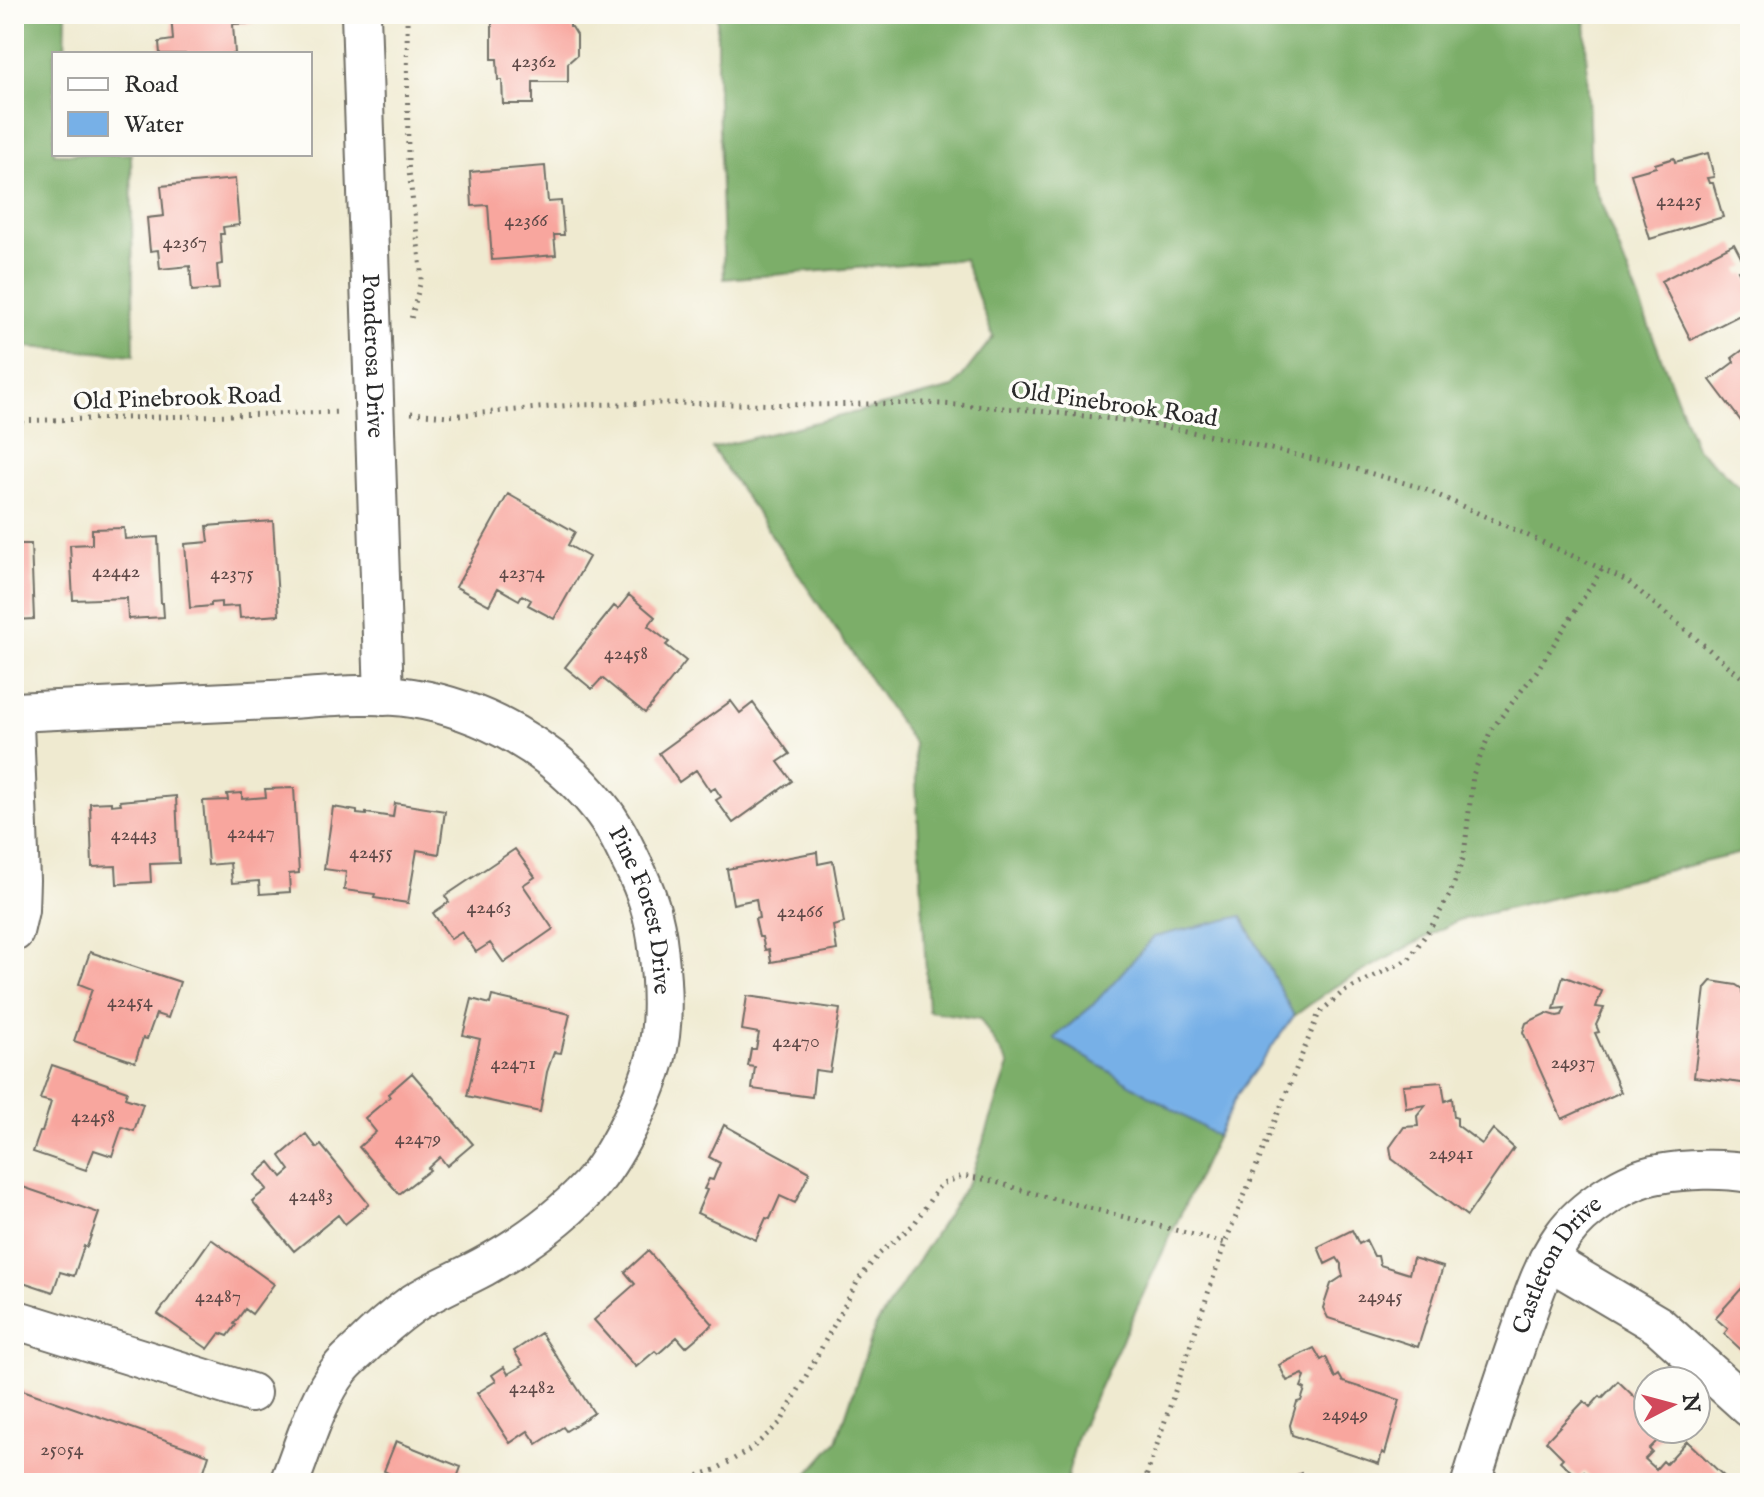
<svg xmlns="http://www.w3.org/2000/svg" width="1764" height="1497" viewBox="0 0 1764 1497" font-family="'IM FELL English',serif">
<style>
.forest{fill:#7bae69;stroke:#536c4a;stroke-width:2}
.water{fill:#77b0e7;stroke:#516e89;stroke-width:2}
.building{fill:#f8a69e}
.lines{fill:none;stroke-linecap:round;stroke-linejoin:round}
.minor-casing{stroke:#706e65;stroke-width:42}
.path{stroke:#706e65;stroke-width:5;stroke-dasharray:2 6;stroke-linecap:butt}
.minor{stroke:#fff;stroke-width:38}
.labels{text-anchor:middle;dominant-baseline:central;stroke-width:7;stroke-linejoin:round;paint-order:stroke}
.number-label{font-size:20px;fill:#5e4a48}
.street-label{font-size:24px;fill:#2b2b2b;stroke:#fdfcf7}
</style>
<rect width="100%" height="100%" fill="#fdfcf7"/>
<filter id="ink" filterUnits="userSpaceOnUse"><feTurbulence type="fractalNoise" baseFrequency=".0125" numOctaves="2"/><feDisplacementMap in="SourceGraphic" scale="16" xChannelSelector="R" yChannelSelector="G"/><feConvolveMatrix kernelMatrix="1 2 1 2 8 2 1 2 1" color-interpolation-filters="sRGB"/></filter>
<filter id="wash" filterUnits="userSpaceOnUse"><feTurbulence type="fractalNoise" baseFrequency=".006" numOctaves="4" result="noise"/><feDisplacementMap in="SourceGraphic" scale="32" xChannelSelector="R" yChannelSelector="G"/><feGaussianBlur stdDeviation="1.8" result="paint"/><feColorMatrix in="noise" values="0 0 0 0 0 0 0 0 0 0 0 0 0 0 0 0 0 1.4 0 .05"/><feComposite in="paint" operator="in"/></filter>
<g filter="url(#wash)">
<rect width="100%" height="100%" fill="#efead0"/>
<path class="forest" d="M14,14h52l-1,40h-11v100h77l3,201 -120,-9z
M717,14h868l6,163 105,270 54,50v354l-294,70 -122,66 -40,29 -52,-100 -150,90 -38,32 163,98 -140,300 -11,47h-266l37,-42 38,-114 96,-149 38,-113 -29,-46 -52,-8 -14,-267 -202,-296 241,-60 40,-51 -29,-78 -240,20 -7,-210z"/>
<path class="water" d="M1242,916l52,100 -57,79 -20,41 -163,-98 38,-32 62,-69z"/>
<g id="blocks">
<path class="building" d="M171,14h83v9l-21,1 2,30h-75l-1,-12 14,-2z
M479,14h91v13h2l5,8v20l-9,8v19h-35v22h-30l-1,-24h-4l-1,-21h-5v-41h-13z
M1708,153l6,24 -7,1 2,5h4l10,34 -73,22 -19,-65 25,-7 -1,-3 19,-6 1,4z
M545,166l3,36 13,-1 3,34h-10l2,20 -64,5 -4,-55 -16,1 -2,-34z
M235,179l4,46 -16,2 1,7h-4l2,30 -5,1 2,24 -27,2 -2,-25 -30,3 -2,-19 -8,1 -3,-33 17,-2 -3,-30z
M1734,244l12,23 -8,3 3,6 4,-3 5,10v27l-59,30 -30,-59z
M1747,347l3,5v81l-40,-53 24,-18 -2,-4z
M508,494l67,38 -7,13 21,12 -35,62 -26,-14 3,-5 -9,-5 -3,5 -21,-12 -9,17 -33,-18z
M273,521l6,94 -39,3 -1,-12 -18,1v-5l-10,1v3l-21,2 -5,-64 24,-2 -2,-16z
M124,528l1,11 33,-2 3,66h2l1,14 -36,2 -1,-21 -54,2 -3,-55 22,-1v-15z
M14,544h17l3,75 -20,1z
M629,595l26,22 -7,9 21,16 -3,3 20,16 -41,52 -43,-35 -10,11 -27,-22 49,-61 4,3z
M731,701l9,12 13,-10 37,51 -12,8 14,19 -59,42 -17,-23 5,-3 -6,-9 -5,3 -14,-21 -17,12 -20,-29z
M294,788l5,85 -10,1 1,18 -30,2 -1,-13 -27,2 -2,-20 -22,2 -5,-64 25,-1 -1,-6 15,-1v6l24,-2 -1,-8z
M176,796l3,67 -29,1 1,18 -34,2 -1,-18 -24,1 -2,-64 21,-1v3l10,-1 -1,-3z
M395,803l50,8 -6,43 -22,-4 -9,53 -34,-5 1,-4 -31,-4 2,-18 -22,-3 9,-62 24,4v3l9,1v-2l27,4z
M515,849l20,28 -12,8 30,44 -49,34 -14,-20 -14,9 -14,-20 -11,7 -18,-26 16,-11 -4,-6z
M817,852l1,12 15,-3 11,62 -11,3 4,24 -66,12 -2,-13 -4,1 -3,-13h-3l-4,-18 4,-1 -3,-19 -23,5 -6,-35z
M90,952l90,30 -12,36 -12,-4 -9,25 -4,-1 -8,24 -61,-21 18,-52 -13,-5z
M1563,976l39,15 -6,16 8,1 -8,17 3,7 -4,1 26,59 -59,27 -39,-87 3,-9 21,-10 10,3 5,-1 3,-7 -11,1z
M1711,981l25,4 6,4v3l8,-5v97l-56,-7 11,-89z
M492,996l78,18 -9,39 -7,-1 -7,20 -7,40 -73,-16 13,-57 -17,-4 9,-36 18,5z
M747,996l93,13 -10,63 -15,-2 -3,27 -60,-8 3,-22 -7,-1 3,-17h5l3,-16 -17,-3z
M52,1065l75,26 -2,7 18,6 -9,27 -12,-4 -10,29 -18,-6 -8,20 -53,-18 7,-20h2l9,-30 -11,-3z
M412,1073l61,71 -26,22 -7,-9 -12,11 2,2 -31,24 -40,-47 17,-15 -11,-14 25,-21 -2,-3z
M1442,1082l3,19 7,-3 2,19 3,1v7l25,19 11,-15 21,19 -47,68 -75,-57 -2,-12 14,-20 14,-1 -1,-10 9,-11 -20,3 -3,-23z
M724,1125l86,47 -15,31 -15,-7 -10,23 -4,-1 -10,22 -59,-27 10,-23 -3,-1 5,-10 4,1 7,-17 -11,-6z
M306,1134l11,14 4,-3 48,59 -24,20 -7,-9 -44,36 -42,-50 15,-12 -12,-14 15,-13 12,15 8,-7 -10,-14z
M14,1184l85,29 -12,34 -3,-1 -10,30 -14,-4 -7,20 -39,-13z
M1352,1230l7,14 7,-4 8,16h4l2,9 29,9 4,-16 30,9 -25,80 -90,-29 -5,-10 8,-24 12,-8 -2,-7v-5l-4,-6 -12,6 -7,-17z
M211,1239l63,45 -22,30 -7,-5 -11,15 2,1 -8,11 -8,-3 -12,16 -50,-35z
M648,1251l65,73 -27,23 -9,-10 -19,17 -3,-3 -19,16 -42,-47 41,-36 -10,-12z
M1750,1279v79l-26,-24 4,-5 -13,-11z
M541,1333l53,80 -28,18 -3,-4 -26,17 -9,-13 -18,12 -33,-50 19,-12 -4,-6 12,-8 4,7 15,-9 -9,-14z
M1314,1348l7,12 5,-3 9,21 4,-3 4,7 57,18 -15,54 -3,-2 -3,12 -87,-29 -2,-10 7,-23 4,-1 4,-12 -4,-2 4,-10 -2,-3 -16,7 -8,-16z
M1618,1381l30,29v19h21l-20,20 3,3 -7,7 11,10 7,-8 3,3 21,-23 44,42h-135l-12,-11 -6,6 -18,-17 3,-3 -17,-17 38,-40 6,6 10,-11 2,2z
M14,1387l195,68 -9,28h-179l2,-5 -9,-3z
M396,1441l65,26 -6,16h-68l3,-9 -6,-3z
M1301,1473l5,10h-27z"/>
</g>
</g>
<g filter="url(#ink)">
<use href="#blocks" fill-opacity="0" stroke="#706e65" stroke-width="2"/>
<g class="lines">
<defs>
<g id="minor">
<path id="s1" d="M361,14l23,682"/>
<path id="s2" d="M14,712c86,-4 172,-8 258,-12 43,-2 98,-9 140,-2 71,11 142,51 187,108 14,17 24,38 33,57 14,27 23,54 26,84 4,34 7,77 -2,110 -10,38 -41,102 -67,130 -30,32 -68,59 -106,80 -24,13 -50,23 -72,38 -18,13 -34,27 -50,43 -7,7 -15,13 -21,21 -24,31 -36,77 -51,114"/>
<path d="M14,724l6,156 -1,30 -5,22"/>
<path d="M1548,1260l110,65 92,83"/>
<path d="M14,1319l237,74"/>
<path id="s3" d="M1471,1483c15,-49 31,-97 48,-146 12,-34 22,-70 44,-101 19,-27 63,-57 96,-62 27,-5 64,-6 91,-1"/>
</g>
</defs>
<use href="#minor" class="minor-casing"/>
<path class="path" d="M407,14l1,149 13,106v11l-11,43
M411,413l37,3 125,-11 87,-2 149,2 116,-2 95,6 120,13 93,18 119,28 70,20 180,81 25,12 123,103
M14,421l327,-9
M675,1483l40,-13 36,-21 30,-27 78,-143 19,-24 36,-31 26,-39 22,-9 27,4 39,12 197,51
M1144,1483l81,-240 94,-230 24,-21 66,-33 26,-38 15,-27 14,-38 9,-81 18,-45 45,-58 66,-103"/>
<use href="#minor" class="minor"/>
</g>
</g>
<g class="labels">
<g class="number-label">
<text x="534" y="61">42362</text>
<text x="1679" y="200">42425</text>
<text x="526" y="220">42366</text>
<text x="185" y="242">42367</text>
<text x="116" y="571">42442</text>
<text x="522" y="572">42374</text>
<text x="232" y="573">42375</text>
<text x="626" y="653">42458</text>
<text x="251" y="832">42447</text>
<text x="134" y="834">42443</text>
<text x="371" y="852">42455</text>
<text x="489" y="907">42463</text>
<text x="800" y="911">42466</text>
<text x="130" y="1001">42454</text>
<text x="796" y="1041">42470</text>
<text x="1573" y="1062">24937</text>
<text x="513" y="1063">42471</text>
<text x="93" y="1116">42458</text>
<text x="418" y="1138">42479</text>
<text x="1451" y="1153">24941</text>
<text x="311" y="1195">42483</text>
<text x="218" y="1296">42487</text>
<text x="1380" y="1296">24945</text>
<text x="532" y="1387">42482</text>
<text x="1345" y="1414">24949</text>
<text x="62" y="1449">25054</text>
</g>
<g class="street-label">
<text stroke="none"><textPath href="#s1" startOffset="342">Ponderosa Drive</textPath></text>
<text transform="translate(177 399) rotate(-2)">Old Pinebrook Road</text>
<text transform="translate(1114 405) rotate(8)">Old Pinebrook Road</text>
<text stroke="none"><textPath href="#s2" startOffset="734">Pine Forest Drive</textPath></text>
<text stroke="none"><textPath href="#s3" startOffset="236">Castleton Drive</textPath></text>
</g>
</g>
<rect width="1764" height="1497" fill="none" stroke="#fdfcf7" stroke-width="48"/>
<rect x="52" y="52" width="260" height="104" fill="#fdfcf7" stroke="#a9a8a5" stroke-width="2"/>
<rect x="68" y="78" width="40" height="12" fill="#ffffff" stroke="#a9a8a5" stroke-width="2"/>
<text x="124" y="92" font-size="24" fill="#2b2b2b">Road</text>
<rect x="68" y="112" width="40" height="24" fill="#77b0e7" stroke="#a9a8a5" stroke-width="2"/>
<text x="124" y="132" font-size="24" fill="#2b2b2b">Water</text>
<g transform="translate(1672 1405) rotate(84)"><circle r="38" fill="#fdfcf7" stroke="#a9a8a5" stroke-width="2"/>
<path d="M0-6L14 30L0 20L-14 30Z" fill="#d1495b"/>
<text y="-12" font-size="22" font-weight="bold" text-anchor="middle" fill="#2b2b2b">N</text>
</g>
</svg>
